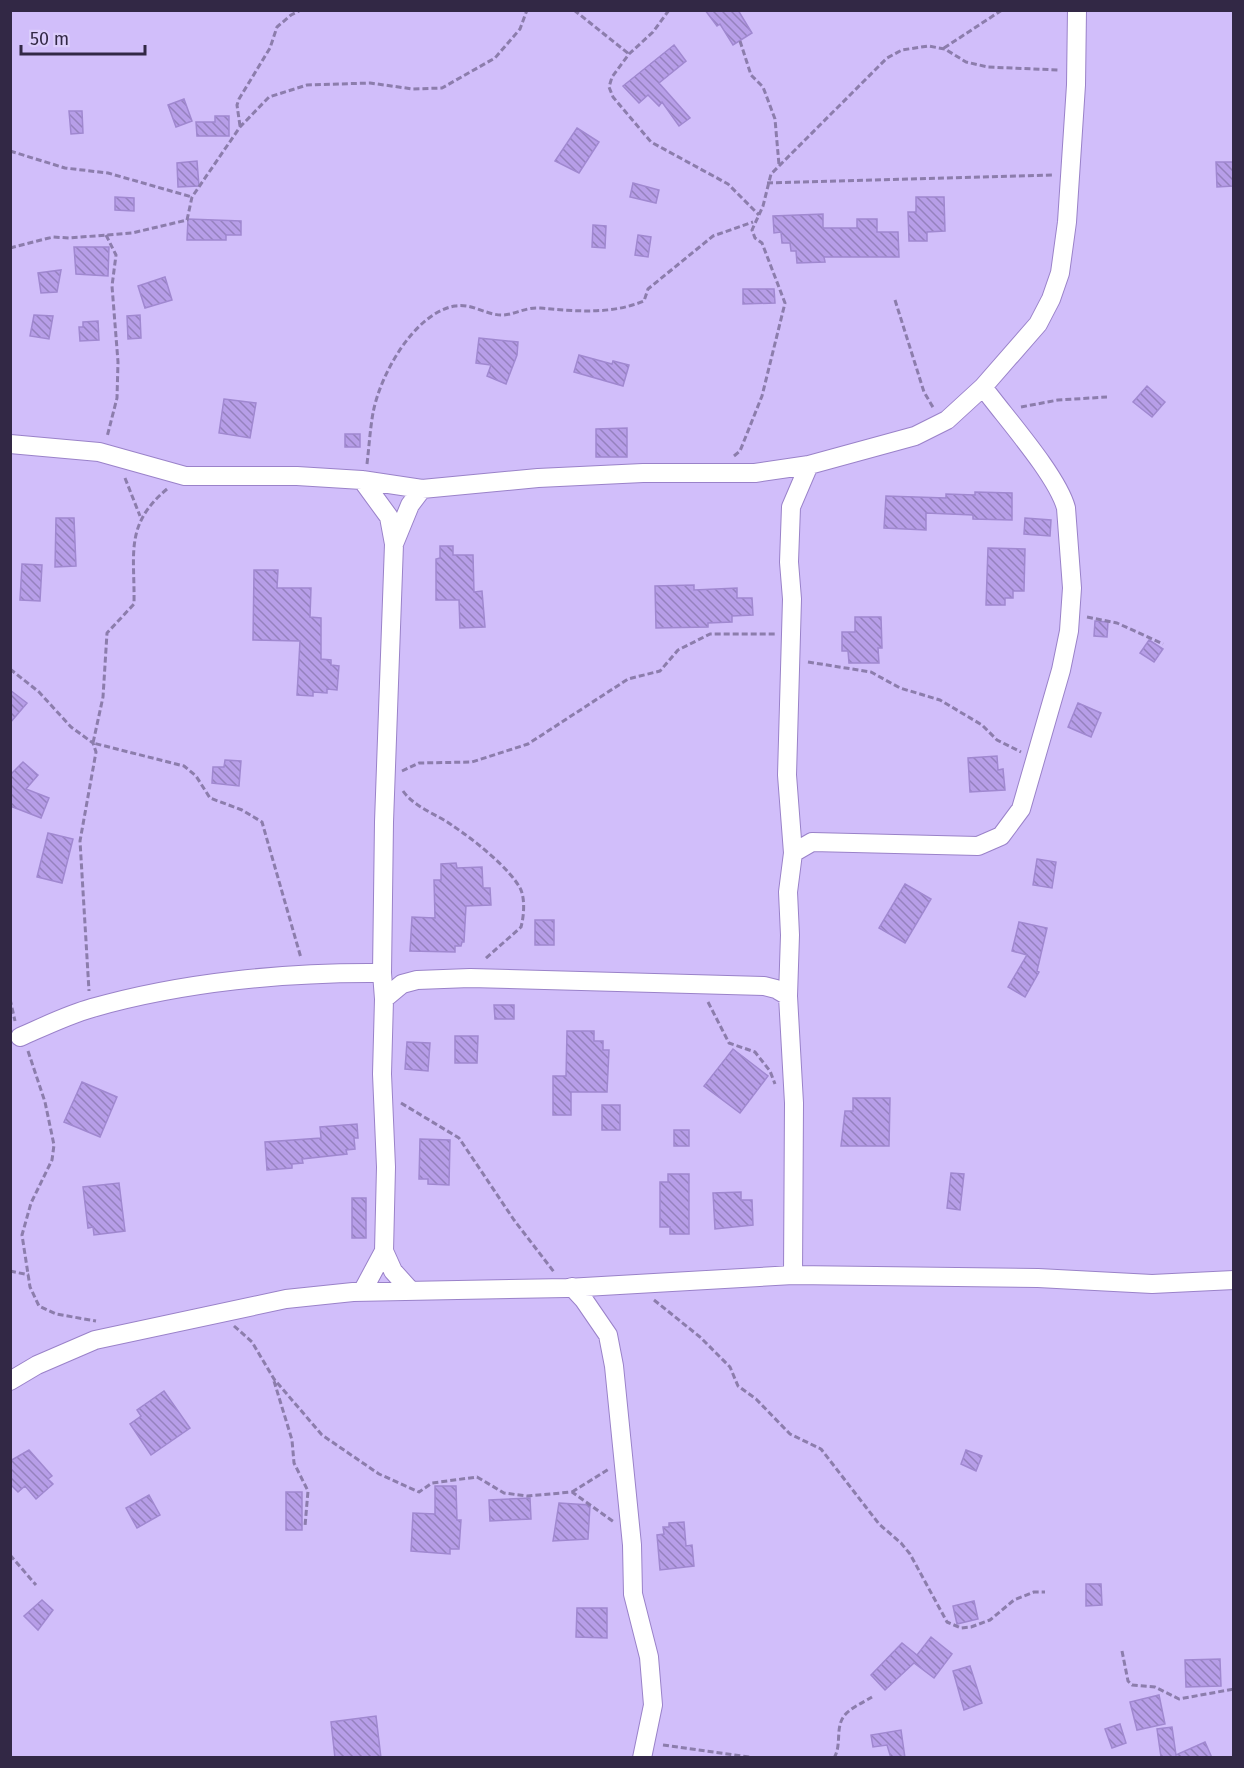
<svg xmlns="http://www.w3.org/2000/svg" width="1244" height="1768" viewBox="0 0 1244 1768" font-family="'Fira Sans',sans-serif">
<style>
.building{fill:url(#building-back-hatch);stroke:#a088d0;stroke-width:1.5}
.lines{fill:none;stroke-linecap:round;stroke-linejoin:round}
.minor-casing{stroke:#9a82c9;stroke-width:20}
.path{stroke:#8c7dac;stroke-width:3;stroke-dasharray:6 3;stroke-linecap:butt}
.minor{stroke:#fff;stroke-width:18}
</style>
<defs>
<pattern id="building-back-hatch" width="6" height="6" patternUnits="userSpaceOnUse" patternTransform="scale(1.5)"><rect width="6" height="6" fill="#b79ee8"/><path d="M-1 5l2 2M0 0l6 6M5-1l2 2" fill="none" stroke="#9581be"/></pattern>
</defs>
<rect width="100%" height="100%" fill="#d1befa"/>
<path class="building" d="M705,10h33l14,23 -19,12 -13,-21 -3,2z
M674,45l12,16 -27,22 31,35 -11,8 -17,-24 -3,4 -11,-11 -9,8 -16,-17z
M184,99l8,22 -16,6 -8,-22z
M69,111h13l1,22 -12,1z
M215,116h14v20h-32l-1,-14h19z
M577,128l22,14 -20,31 -24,-12z
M197,161l2,25 -21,1 -1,-24z
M1216,162h17v24l-16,1z
M633,183l26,7 -3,13 -26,-6z
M115,197l19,1v13l-19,-1z
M916,197h28l1,34 -18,1v9h-18l-1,-29h8z
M823,214v14h34v-9h20v13h21l1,25h-75l1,5 -28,1 -1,-12h-5l-1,-8h-8l-1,-11 -7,1 -1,-17z
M188,219l53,2v14h-15v5h-39z
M593,225l13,1 -1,22 -13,-1z
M638,235l13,2 -3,20 -13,-2z
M74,247h35l-1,29 -32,-2z
M61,270l-4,22 -16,1 -3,-20z
M165,277l7,23 -27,8 -7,-22z
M743,289h31l1,14 -32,1z
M34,315l19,1 -4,23 -19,-3z
M140,315l1,23 -13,1 -1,-23z
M98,321l1,19 -19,1 -1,-14h4v-5z
M479,338l39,4 -1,13 -11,29 -19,-8 4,-11 -15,-2z
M579,355l33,9 1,-3 16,4 -6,21 -49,-14z
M1147,386l18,16 -13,15 -19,-15z
M224,399l32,4 -6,35 -31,-5z
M627,428v29h-31v-28z
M345,434h15v13h-15z
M975,492l37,1v27l-39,-1v-4l-47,-2v17l-42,-2 2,-32 60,2v-4l29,1z
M56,518h18l2,48 -21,1z
M1025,518l26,2 -1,16 -26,-2z
M440,546h13v9h20l1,37 8,-1 3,36 -25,1 -1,-28h-23v-41l4,-1z
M988,548l37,1 -1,42h-11v7h-8v7h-19z
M22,564l20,1 -2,36 -20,-1z
M254,570h24l-1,18h34l-1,29 11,1v41l10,1v5l8,1 -2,24 -10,-1v4l-14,-1v4l-16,-1 3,-54 -47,-1z
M694,585v5l43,-2v10h15l1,17 -21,1v6l-24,1v4l-52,1 -1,-42z
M855,617h26l1,31h-4l1,15h-30l-1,-12h-6v-19h13z
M1095,621l13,1 -1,15 -13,-1z
M1149,640l14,9 -9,13 -14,-9z
M10,690l17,13 -17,20z
M1078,703l23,10 -10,24 -23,-10z
M997,756l1,14 5,-1 2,21 -35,2 -2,-34z
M225,760l16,1 -2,25 -27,-3 1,-16h11z
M23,762l15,13 -12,14 23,9 -8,20 -31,-12v-31z
M48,833l25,6 -11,44 -25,-6z
M1037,859l19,3 -4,26 -19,-3z
M456,863l1,5 25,-1 1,21h7l1,17 -25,1 -2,36h-2l-1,4h-6v6l-45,-1 2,-34 23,1 -1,-38h7v-16z
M905,884l26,15 -26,44 -26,-15z
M535,920h19v25h-19z
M1019,922l28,6 -10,43 2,1 -14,25 -17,-10 19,-32 -15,-4z
M494,1005h20v14h-19z
M567,1031h27v10h9v9h6l-2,42h-36v23h-18v-39h13z
M455,1036h23l-1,27h-22z
M407,1042l23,1 -2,28 -23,-2z
M733,1049l35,27 -28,37 -36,-27z
M82,1082l35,15 -17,40 -36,-15z
M853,1098h37l-1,48h-48l4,-35h8z
M602,1105h18v25h-18z
M357,1124l1,14h-4l1,11 -9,1 1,4 -45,5 1,4 -11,1v4l-25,2 -2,-28 56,-4 -1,-11z
M674,1130h15v16h-15z
M420,1139l30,1 -1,45 -21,-1v-5h-9z
M951,1173l13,1 -4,36 -13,-2z
M668,1174h21v60h-19v-7h-10v-45h8z
M119,1183l6,48 -31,4 -1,-8 -5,1 -5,-41z
M741,1192v8h11l1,25 -38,4 -2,-36z
M352,1198h14v40h-14z
M164,1391l26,37 -39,27 -21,-31 11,-8 -4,-6z
M29,1450l23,26 -4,3 5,5 -17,15 -11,-13 -7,6 -8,-8v-23z
M966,1450l16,6 -6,15 -15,-7z
M435,1486h21l1,34h4l-2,29h-9v5l-39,-3 2,-38 22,1z
M286,1492h16v38h-16z
M149,1495l11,20 -23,13 -11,-20z
M530,1498l1,21 -41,2 -1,-21z
M559,1503l31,2 -2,34 -35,2z
M684,1522l2,24 6,-1 2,21 -34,4 -3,-35 7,-1 -1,-7h6v-4z
M1086,1584h15l1,21 -16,1z
M42,1600l11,10 -15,20 -14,-14z
M974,1601l4,18 -21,5 -4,-18z
M577,1608h30v30l-31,-1z
M931,1637l21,17 -18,24 -20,-15 -29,27 -14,-15 31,-32 15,12z
M1220,1659l1,27 -35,1 -1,-27z
M970,1666l12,37 -18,7 -11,-39z
M1159,1695l6,29 -28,6 -7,-28z
M376,1716l5,42h-46l-4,-36z
M1120,1724l6,19 -14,5 -7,-19z
M1172,1727l4,28 29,-13 7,16 -51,-1 -4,-28z
M901,1730l4,28h-14l-4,-13 -14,2 -2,-12z"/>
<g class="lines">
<defs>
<path id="minor" d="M10,444l89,8 86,24h112l65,4 60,9
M362,480l27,37 5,27
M793,853l-6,-78 5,-176 -3,-37 2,-55 18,-42
M384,999l18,-15 15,-4 53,-2 294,8 12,3 12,7
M20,1037c23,-10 47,-22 72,-29 91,-26 195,-36 290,-35
M793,1275l1,-172 -6,-107 2,-61 -2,-43 5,-39 19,-11 166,4 23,-10 20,-27 40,-139 8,-39 3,-43 -6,-80c-9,-33 -61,-91 -83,-121
M572,1287l12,13 24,35 6,31 18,179 1,49 16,63 4,48 -11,53
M411,1291l-18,-20 -9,-20 2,-84 -4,-93 2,-75 -2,-26 2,-151 10,-278 16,-39 12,-16 116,-11 105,-5h112l54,-8 106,-29 32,-16 36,-33 55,-63 13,-25 9,-26 7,-51 9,-137 1,-75
M362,1292l22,-41
M10,1381l27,-16 58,-25 191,-41 67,-7 214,-4 226,-13 245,3 114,6 82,-4"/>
</defs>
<use href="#minor" class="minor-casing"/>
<path class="path" d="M574,10l55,44
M669,10l-16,22 -24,22 -17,23 -3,10 4,10 38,45 77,42 31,31
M740,41l11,34 12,12 12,32 4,46
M944,48l58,-38
M240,126l-3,-21 2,-6 31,-51 7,-21 14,-12 10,-5
M10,151l55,17 43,5 84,24
M767,183l286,-8
M106,235l10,20 -4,31 6,76 -1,36 -10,39
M10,248l43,-11 16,1 63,-5 55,-13 5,-23 48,-70 29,-30 38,-12 63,-2 43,6 29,-1 53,-30 25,-29 7,-19
M895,300l29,92 10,17
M1021,407l37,-7 49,-3
M734,456l6,-5 22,-55 23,-93 -23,-60 -7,-5 -3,-8 11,-24 8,-32 116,-116 15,-8 26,-4 17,3 21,13 22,5 71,3
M367,464c2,-17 3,-34 6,-51 7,-38 41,-100 82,-107 18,-3 32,10 49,9 12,-1 22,-8 36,-7 35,3 70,7 104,-7l4,-12 65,-53 40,-14
M125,478l15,38
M167,489c-43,36 -32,65 -33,115l-27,29 -4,64 -10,46 91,23 12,10 14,22 32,12 20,12 39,136
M1087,617l30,6 46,21
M808,662l63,10 29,16 40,12 42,25 15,15 24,12
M10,669l29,23 32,35 22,16 3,9 -16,89 9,150
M402,771l17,-8 53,-1 56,-18 100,-65 32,-8 18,-21 32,-16h65
M403,791c12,17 34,23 50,35 20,13 58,43 68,64 4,10 3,26 0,37l-37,33
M10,999l5,22
M708,1002l21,41 26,9 15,19 5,13
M28,1051l17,51 9,43 -2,15 -21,43 -9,32 8,52 9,19 17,8 40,7
M401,1103l58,35 55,82 40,52
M10,1271l19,4
M654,1300l46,37 30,30 8,19 18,13 34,35 31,15 58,75 22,19 9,11 37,68 14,6 10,-1 19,-7 24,-20 20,-8h11
M234,1326l18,16 22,37 48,56 57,39 40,18 13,-9 45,-6 27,16 23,3 45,-4 42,30
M274,1381l18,59 2,23 14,28 -3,35
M572,1492l37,-23
M10,1555l26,30
M1122,1651l6,30 4,4 23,2 24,12 55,-10
M663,1745l93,13
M834,1758c8,-13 1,-30 10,-42 6,-8 20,-14 28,-19"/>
<use href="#minor" class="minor"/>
</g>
<rect width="1244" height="1768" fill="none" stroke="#322845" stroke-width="24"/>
<path d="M21 45v9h124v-9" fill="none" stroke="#322845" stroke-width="3"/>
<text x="30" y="45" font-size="18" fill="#322845" stroke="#dccefc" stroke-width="4.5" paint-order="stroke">50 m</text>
</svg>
